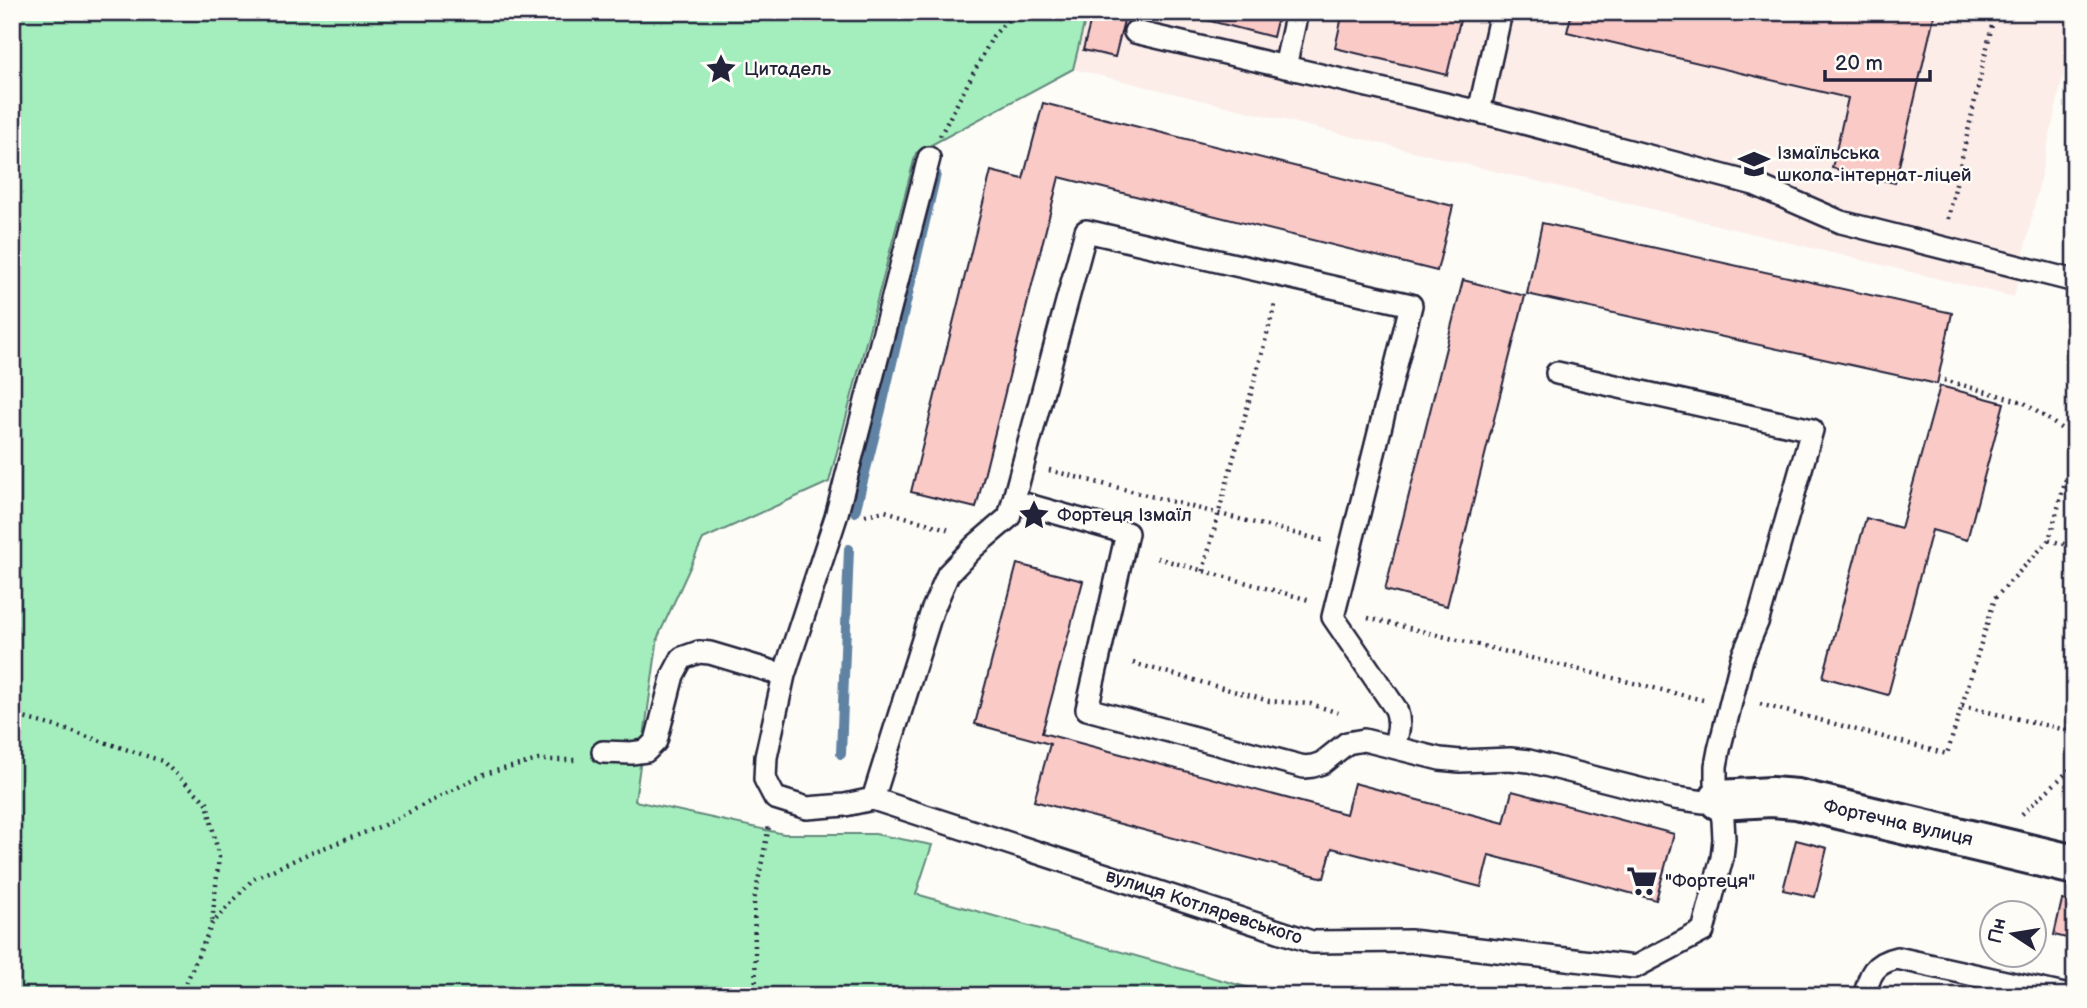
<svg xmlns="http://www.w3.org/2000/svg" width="2087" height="1008" viewBox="0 0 2087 1008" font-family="'Balsamiq Sans',sans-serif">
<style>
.built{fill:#fcede9}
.green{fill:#a4eebd;stroke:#63887c;stroke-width:2}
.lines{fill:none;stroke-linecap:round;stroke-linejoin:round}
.stream{stroke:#6082a3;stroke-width:10}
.building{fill:#facac7;stroke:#22223b;stroke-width:2}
.service-casing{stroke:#22223b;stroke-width:26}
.minor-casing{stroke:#22223b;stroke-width:44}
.path{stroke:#22223b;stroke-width:4.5;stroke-dasharray:2 5;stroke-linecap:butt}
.service{stroke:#fdfcf7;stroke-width:21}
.minor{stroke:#fdfcf7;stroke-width:38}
.labels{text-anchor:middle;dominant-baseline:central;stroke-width:5;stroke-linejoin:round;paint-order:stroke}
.poi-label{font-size:19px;fill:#22223b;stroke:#fdfcf7;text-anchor:start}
.street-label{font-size:19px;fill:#22223b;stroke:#fdfcf7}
</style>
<rect width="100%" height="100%" fill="#fdfcf7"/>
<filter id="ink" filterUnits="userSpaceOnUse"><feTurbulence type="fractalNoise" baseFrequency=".0143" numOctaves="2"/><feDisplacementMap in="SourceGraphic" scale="14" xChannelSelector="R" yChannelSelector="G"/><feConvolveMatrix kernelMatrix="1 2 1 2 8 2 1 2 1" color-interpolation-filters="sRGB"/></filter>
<g filter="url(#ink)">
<path class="built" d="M1087,12h988v10l-61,275 -941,-228z"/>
<path class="green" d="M12,12h1075l-14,57 -157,84 -87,329 -126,57 -45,98 -23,164 149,33h91l57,11 -16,49 355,100v2h-1259z"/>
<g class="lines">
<path class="stream" d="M855,512l26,-102 55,-236
M841,754l8,-205"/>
</g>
<path class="building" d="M1093,12h33l-11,45 -32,-7z
M1175,12h104l-6,25z
M1343,12h119l-15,63 -112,-27z
M1572,12h363l-40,171 -63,-15 16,-70 -281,-66z
M1043,103l410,103 -16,65 -378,-94 -83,331 -65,-16 80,-321 32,8z
M1542,223l410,90 -15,71 -410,-90z
M1463,280l62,16 -78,310 -62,-16z
M1940,386l64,17 -37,137 -35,-10 -44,165 -65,-18 43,-159 35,10z
M1017,564l66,17 -41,152 304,81 8,-31 150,40 8,-32 162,43 -18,66 -167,-45 -8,32 -149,-39 -8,30 -290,-77 16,-57 -75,-20z
M1796,840l31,8 -12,49 -32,-7z
M2062,900l13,3v37l-21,-5z"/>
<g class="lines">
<defs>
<path id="service" d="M1135,32l366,85 253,67 87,38 234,59
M1285,67l12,-55
M1479,112l22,-100
M1014,501l113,32 -40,176 217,58 9,-1 9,-3 25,-20 17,-3 76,19 20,2 50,-2 19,2 146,37 29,4 15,-2
M603,752l28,1 15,-2 10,-10 17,-66 9,-17 17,-6 11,1 74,22
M873,799l439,143 98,-1 225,26 68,-36 19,-73 2,-19 -1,-19 -7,-37v-17l3,-16 23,-92 16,-38 54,-190 -255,-57
M873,799l59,-188 16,-37 27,-28 34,-29 77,-286 325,74 -78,312 63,92c5,14 2,24 -2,38
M873,799l-28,6 -38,3 -32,-10 -10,-19 1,-22 18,-82 52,-158 93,-359
M1865,996c4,-22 9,-33 32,-38l172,38"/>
<path id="minor" d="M1719,800l52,-3 26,2 278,66"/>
</defs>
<use href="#service" class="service-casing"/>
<use href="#minor" class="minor-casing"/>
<path class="path" d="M940,136l53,-100 22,-24
M1948,219l47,-207
M1944,380l79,22 52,36
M1049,470l276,71
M865,515l20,-4 65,19
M2049,540l26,7
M1157,558l152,42
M1203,571l73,-270
M1368,618l335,82
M1133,663l136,38 42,3 31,10
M1760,704l187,50 48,-156 54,-58 26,-93
M1962,706l113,26
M12,715l46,12 104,34 45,42 12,54 -7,66
M2022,814l53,-49
M182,996l5,-15 25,-57 41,-45 57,-26 72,-27 102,-52 54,-14h40
M756,996l-2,-95 15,-75"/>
<use href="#service" class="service"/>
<use href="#minor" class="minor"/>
</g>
</g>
<defs>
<symbol id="sight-bare" viewBox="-9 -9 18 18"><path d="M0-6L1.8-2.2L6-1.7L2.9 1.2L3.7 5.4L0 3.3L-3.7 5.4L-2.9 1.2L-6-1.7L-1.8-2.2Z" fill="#22223b" stroke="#fdfcf7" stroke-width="2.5" paint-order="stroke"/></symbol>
<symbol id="school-bare" viewBox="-9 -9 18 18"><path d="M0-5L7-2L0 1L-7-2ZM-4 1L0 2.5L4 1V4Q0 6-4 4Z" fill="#22223b" stroke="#fdfcf7" stroke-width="2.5" paint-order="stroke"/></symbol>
<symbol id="supermarket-bare" viewBox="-9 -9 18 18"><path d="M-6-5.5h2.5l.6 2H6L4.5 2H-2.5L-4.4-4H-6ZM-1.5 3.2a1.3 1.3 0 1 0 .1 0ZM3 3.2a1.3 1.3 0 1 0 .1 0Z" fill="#22223b" stroke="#fdfcf7" stroke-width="2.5" paint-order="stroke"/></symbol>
</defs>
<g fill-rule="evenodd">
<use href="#sight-bare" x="699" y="47" width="44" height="44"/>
<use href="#school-bare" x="1732" y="142" width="44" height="44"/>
<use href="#sight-bare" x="1012" y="493" width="44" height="44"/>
<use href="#supermarket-bare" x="1620" y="859" width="44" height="44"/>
</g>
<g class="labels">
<g class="poi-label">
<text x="744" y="69">Цитадель</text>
<text x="1777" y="153">Ізмаїльська<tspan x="1777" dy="22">школа-інтернат-ліцей</tspan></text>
<text x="1057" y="515">Фортеця Ізмаїл</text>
<text x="1665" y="881">"Фортеця"</text>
</g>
<g class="street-label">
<text transform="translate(1898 823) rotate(13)">Фортечна вулиця</text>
<text transform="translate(1204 907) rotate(18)">вулиця Котляревського</text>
</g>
</g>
<rect width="2087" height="1008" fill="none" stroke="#fdfcf7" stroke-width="42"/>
<rect x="21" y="21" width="2045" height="966" fill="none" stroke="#22223b" stroke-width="2.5" filter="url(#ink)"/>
<g transform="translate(2013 934) rotate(282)"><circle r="33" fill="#fdfcf7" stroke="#a5a5ac" stroke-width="2"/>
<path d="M0-5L12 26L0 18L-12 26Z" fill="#22223b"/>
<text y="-10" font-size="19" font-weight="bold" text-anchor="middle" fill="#22223b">Пн</text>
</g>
<path d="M1825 70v10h105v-10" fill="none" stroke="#22223b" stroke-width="3.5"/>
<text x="1835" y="70" font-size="21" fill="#22223b" stroke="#fdfcf7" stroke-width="5" paint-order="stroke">20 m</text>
</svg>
